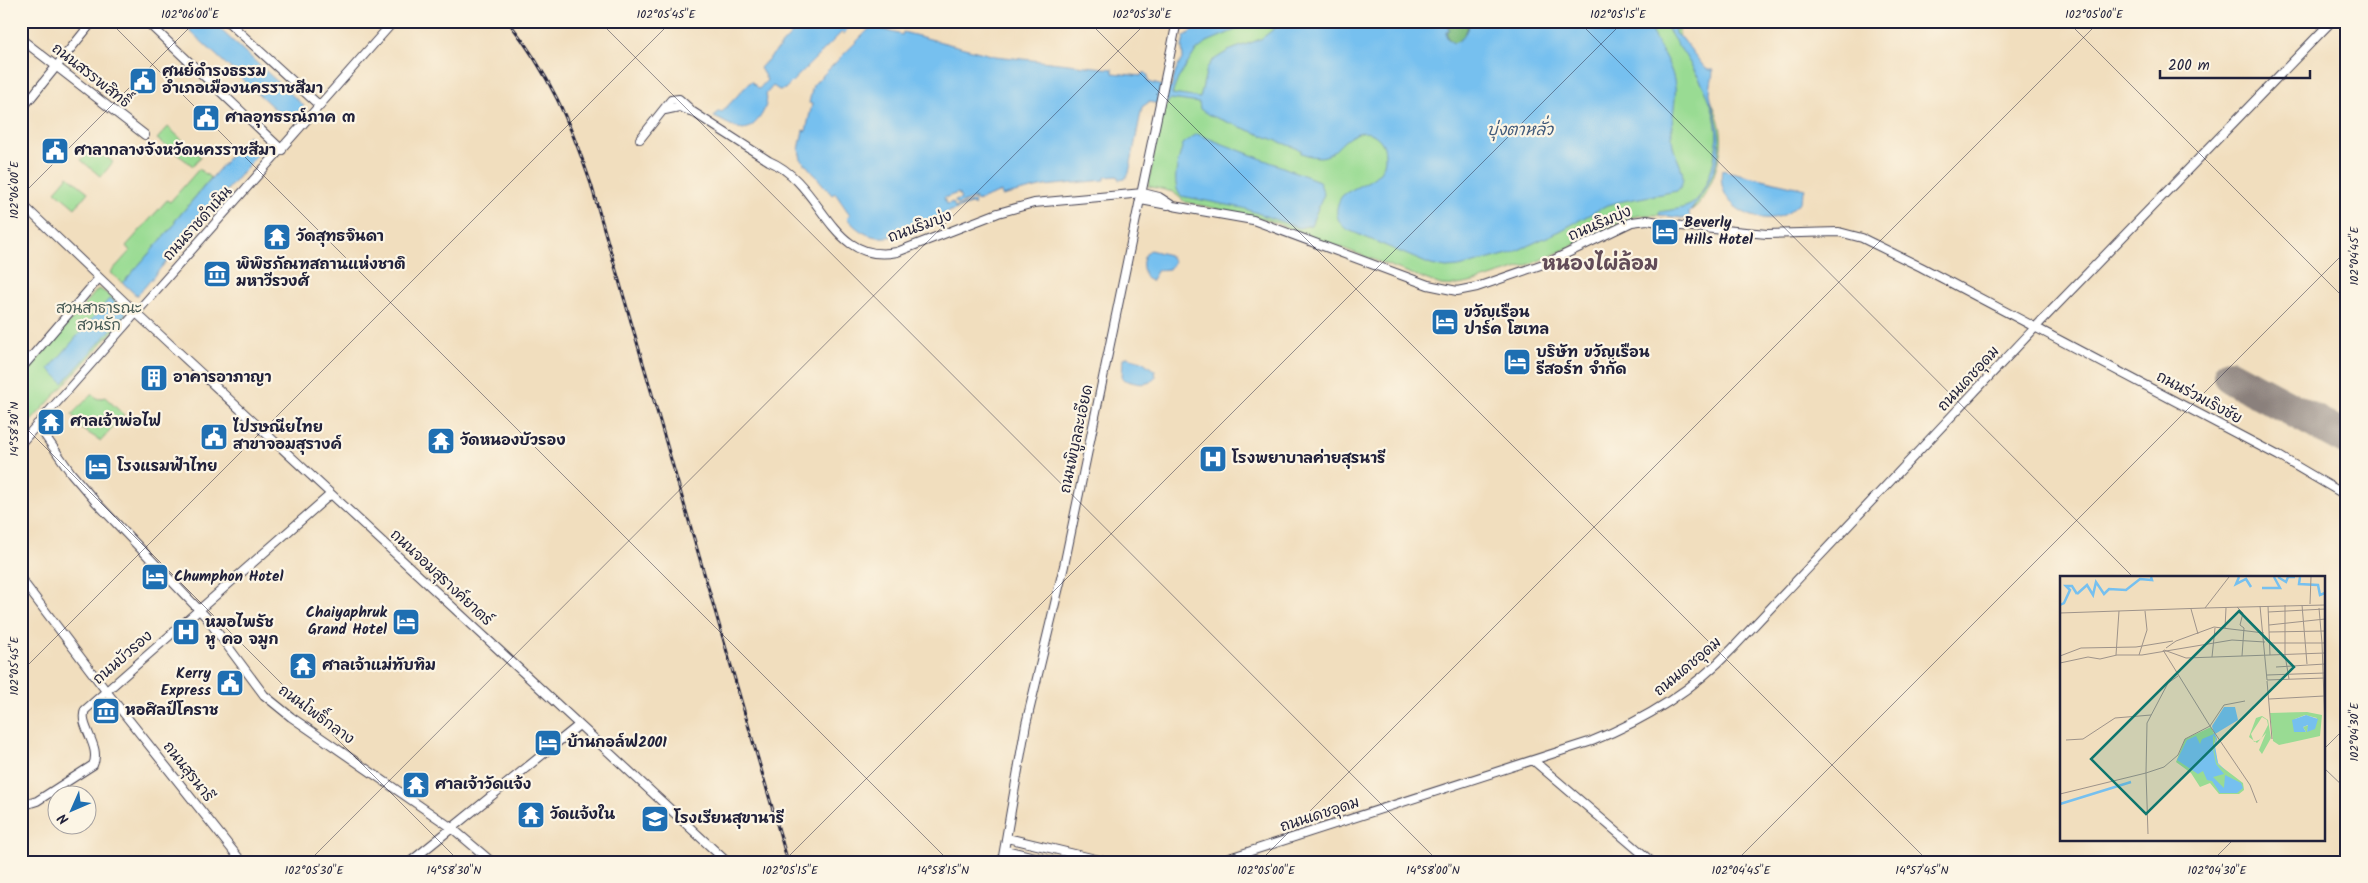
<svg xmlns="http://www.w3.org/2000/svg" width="2368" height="883" viewBox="0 0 2368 883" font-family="Kalam,'Playpen Sans Thai',sans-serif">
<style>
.green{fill:#99db93;stroke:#5e7e67}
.forest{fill:#7abb7d;stroke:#4e6e5c}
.water{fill:#76c0ef;stroke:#4c7195}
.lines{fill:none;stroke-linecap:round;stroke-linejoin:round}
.runway{stroke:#8a807c;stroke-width:34}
.secondary-casing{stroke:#413e4f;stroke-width:10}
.secondary{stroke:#fff;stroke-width:8}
.rail-casing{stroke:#22223b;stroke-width:3}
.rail{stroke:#fcf5e5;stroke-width:1;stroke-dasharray:4;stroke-linecap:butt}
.ticks{fill:none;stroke:#22223b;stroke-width:1;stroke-opacity:0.45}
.labels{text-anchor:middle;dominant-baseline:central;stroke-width:4.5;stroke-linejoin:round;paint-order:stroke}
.poi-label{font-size:15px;font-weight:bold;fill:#22223b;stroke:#fcf5e5;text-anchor:start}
.street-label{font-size:15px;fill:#22223b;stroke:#fcf5e5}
.park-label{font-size:15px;fill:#465a55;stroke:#fcf5e5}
.water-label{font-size:16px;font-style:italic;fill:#3f597a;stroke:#fcf5e5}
.district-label{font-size:20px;font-weight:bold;fill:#624c58;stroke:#fcf5e5}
.inset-river{fill:none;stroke:#76c0ef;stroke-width:2.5}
.inset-road{fill:none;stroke:#9e938a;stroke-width:1}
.view{fill:#0f766e;fill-opacity:0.15;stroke:#0f766e;stroke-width:2.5}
.inset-edge{fill:none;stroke:#22223b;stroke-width:2.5}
.neatline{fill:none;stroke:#22223b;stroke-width:2}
.ticks-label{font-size:12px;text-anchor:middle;fill:#22223b}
</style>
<rect width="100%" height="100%" fill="#fcf5e5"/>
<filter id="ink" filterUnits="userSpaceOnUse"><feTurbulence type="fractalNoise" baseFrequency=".02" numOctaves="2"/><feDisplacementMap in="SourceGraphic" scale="10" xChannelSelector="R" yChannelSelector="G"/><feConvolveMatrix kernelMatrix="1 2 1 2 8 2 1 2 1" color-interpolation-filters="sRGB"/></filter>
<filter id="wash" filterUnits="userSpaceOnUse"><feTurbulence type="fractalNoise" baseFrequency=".0096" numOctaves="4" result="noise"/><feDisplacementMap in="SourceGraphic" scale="20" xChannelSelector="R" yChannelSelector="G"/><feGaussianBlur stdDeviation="1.12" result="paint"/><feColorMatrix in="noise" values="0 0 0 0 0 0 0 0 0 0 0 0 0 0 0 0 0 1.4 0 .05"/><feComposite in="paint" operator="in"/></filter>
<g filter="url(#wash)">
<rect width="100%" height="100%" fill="#f1debe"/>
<path class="green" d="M1252,21h425c2,46 50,79 44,127 -2,17 -14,51 -28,61 -15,11 -46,2 -64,9 -24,10 -48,24 -72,35 -19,9 -40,16 -61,22 -18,6 -35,12 -55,10l-176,-66 -80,-17 -12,-10 -25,-6 14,-75c8,-7 8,-17 12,-27 19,-43 39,-46 78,-63z
M168,127l33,30 -8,9 -36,-27z
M92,146l21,16 -12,15 -20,-17z
M199,169l12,9 -36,43v3l-52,59 -13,-10 20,-22 -4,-5 41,-46 3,2z
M68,176l20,16 -13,16 -20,-17z
M98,289c8,2 28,19 29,27l-105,115 -1,4v-56z
M92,394l6,5 7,-2 19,18 -23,26 -19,-12 -10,-15z"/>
<path class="forest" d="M1445,21h25l-7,17 -6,5h-7c-3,-8 -5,-9 -1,-17z"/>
<path class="water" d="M179,21h32l93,85 -15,16z
M804,21h48l-8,13 -2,-2 -57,57 -6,1 -6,-4 -7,8c4,12 -10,34 -22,35 -9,0 -22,-9 -30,-12l5,-6 3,1 29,-31 8,8 8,-9 -7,-12z
M1218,21h7v5h11v-5h21l-50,21 -12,10 -17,27 -6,15 28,4 7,-30 5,-7 16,-10 33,-12 23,-18h161l4,9 -3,2 1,6 6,5c9,-1 15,-14 17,-22h176c8,18 25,42 28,59 5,20 -6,43 -1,66 3,15 18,31 4,45l-59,11 -13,4 -45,25 -48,22 -53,14 -13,1 -15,-3 -85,-36c-11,-9 -12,-21 -4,-33 15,-12 43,-16 43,-39 0,-7 -1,-13 -6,-18 -5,-6 -13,-8 -21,-6 -26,10 -21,33 -57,20v-3l-92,-35 -9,-6 -1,-6 -28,-4 -7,6 -15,-3 -7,5 -13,66 -4,6 -6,1 -1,-4 -13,1v3l-61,6 -42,10 -1,-4 -24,9 -2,-3 -18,7 -2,-4 6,-2 -3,-6 -14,5 3,6 6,-2 2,6 19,-7 1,4 -5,-1 -29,11 -2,4c-34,13 -64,34 -92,-1l3,-3 -15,-22 -3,2 -31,-36 -2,-9 4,-20 3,1 6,-27 -3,-1 4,-18 61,-61 4,1 -1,3 25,7 1,-3 92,24 118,13v4l28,3 1,-3h4l2,3v6l23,6 5,-18 7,-13 -1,-10 2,-10 10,-8z
M1664,21h10l1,13 7,4 22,29 4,3h5c0,8 -3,15 -3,23 2,14 8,27 9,42 3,28 -14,57 -30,78l1,6 -31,-4v-3c32,-5 38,-4 50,-36 17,-45 4,-77 -21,-116 -8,-13 -18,-24 -24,-39z
M1197,134l122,47 5,13 -13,31 -12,3 -56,-20 -62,-12c-11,-12 -2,-38 2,-52z
M248,135l15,13 -126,148 -14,-13 52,-59v-3z
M1722,170l83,19c-15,52 -92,28 -83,-19z
M1150,250l19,5 5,7 -5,7 -11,1 -7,11 -5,-3c-4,-10 -6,-20 4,-28z
M110,298l16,15 -63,70 -14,-14z
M1127,357l15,4 13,10 1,6c-9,11 -22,6 -34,2l1,-21z"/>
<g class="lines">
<path class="runway" d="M2230,376l117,63"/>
</g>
</g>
<g filter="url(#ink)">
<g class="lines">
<defs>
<path id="secondary" d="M146,21l136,129
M227,21l93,85
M21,39l124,96
M21,110l72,-89
M665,110l14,-3 14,5 76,49c55,23 60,105 128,91l101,-39 36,-10 109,-10 16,4 14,9 80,14 175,65 29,6 20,-4 72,-25 83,-40 15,-2 34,6 86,8 72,-2 23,6 59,29 358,189 68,40
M640,139l31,-39 8,-1 11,10
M1141,200l27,5
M21,203l111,106 595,553
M21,369l78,-91
M37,424l34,49 24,28 111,116 58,78 27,22 161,111 40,34
M21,443l373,-422
M21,579l85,112 136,171
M1534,761l118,101
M21,806l16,-5 56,-36c9,-19 -15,-39 -8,-55l246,-216
M1007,838l101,24
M1005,850l51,12
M410,862l169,-137
M1002,862l24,-138 38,-158 113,-545
M1217,862l375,-121c53,-21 100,-50 140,-92l315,-334 285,-294"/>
</defs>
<use href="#secondary" class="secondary-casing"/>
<use href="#secondary" class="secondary"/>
<defs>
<path id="rail" d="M508,21c42,54 61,99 83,163l197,678"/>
</defs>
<use href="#rail" class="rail-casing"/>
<use href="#rail" class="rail"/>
</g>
</g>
<path class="ticks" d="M109,21l841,841M599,21l840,841M1088,21l841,841M1578,21l555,556M2067,21l280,280M21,196l175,-175M21,423l439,439M21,672l651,-651M2324,749l23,-23M2324,768l23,22M308,862l840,-841M783,862l841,-841M1259,862l841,-841M1735,862l612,-612M2211,862l23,-23"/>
<defs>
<symbol id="civic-square" viewBox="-11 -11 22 22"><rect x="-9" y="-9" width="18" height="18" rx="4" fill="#1f6fb2" stroke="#fcf5e5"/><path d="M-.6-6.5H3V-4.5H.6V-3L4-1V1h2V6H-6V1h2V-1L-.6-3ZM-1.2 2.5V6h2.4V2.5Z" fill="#fff"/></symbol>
<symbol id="hotel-square" viewBox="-11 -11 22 22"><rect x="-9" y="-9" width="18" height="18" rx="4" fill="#1f6fb2" stroke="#fcf5e5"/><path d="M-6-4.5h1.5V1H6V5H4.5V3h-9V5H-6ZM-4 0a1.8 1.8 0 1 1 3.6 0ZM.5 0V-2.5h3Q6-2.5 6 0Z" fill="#fff"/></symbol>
<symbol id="temple-square" viewBox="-11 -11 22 22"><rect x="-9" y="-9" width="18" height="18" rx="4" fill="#1f6fb2" stroke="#fcf5e5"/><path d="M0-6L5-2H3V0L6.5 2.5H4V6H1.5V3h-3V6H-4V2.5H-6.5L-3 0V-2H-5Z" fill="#fff"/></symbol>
<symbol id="museum-square" viewBox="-11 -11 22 22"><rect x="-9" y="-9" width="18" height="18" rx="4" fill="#1f6fb2" stroke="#fcf5e5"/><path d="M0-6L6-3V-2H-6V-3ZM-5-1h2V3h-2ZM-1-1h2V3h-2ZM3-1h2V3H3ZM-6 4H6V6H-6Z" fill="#fff"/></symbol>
<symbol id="building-square" viewBox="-11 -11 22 22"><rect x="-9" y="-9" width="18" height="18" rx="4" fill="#1f6fb2" stroke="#fcf5e5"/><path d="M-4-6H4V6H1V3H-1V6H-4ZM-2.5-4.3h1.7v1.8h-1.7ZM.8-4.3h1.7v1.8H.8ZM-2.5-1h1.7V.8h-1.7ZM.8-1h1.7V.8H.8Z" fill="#fff"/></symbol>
<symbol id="hospital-square" viewBox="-11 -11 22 22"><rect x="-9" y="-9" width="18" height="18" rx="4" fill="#1f6fb2" stroke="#fcf5e5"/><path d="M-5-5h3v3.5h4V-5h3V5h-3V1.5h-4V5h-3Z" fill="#fff"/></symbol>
<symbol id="school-square" viewBox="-11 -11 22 22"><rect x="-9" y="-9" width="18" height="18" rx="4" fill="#1f6fb2" stroke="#fcf5e5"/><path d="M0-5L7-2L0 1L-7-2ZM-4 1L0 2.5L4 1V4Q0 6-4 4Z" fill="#fff"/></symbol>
</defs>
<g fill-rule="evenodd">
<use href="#civic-square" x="127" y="65" width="32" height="32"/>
<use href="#civic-square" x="190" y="102" width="32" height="32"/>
<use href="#civic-square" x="39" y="135" width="32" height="32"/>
<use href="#hotel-square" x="1649" y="216" width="32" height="32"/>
<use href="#temple-square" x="261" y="221" width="32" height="32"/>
<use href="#museum-square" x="201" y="258" width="32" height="32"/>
<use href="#hotel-square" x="1429" y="306" width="32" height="32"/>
<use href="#hotel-square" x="1501" y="346" width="32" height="32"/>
<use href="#building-square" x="138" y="362" width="32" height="32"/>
<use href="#temple-square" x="35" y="406" width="32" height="32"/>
<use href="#civic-square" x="198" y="421" width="32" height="32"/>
<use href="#temple-square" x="425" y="425" width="32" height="32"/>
<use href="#hospital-square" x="1197" y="443" width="32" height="32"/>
<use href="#hotel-square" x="82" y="451" width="32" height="32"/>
<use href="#hotel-square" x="139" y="561" width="32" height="32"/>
<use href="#hotel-square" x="390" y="606" width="32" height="32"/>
<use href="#hospital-square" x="170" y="616" width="32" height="32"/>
<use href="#temple-square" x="287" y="650" width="32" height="32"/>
<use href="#civic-square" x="214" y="667" width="32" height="32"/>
<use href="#museum-square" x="90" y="695" width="32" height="32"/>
<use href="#hotel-square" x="532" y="727" width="32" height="32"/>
<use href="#temple-square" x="400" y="769" width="32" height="32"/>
<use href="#temple-square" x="515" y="799" width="32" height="32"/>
<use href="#school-square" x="639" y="803" width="32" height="32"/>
</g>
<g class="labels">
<g class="poi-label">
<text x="162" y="72">ศูนย์ดำรงธรรม<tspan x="162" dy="17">อำเภอเมืองนครราชสีมา</tspan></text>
<text x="225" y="118">ศาลอุทธรณ์ภาค ๓</text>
<text x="74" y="151">ศาลากลางจังหวัดนครราชสีมา</text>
<text x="1684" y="223">Beverly<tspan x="1684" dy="17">Hills Hotel</tspan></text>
<text x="296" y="237">วัดสุทธจินดา</text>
<text x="236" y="265">พิพิธภัณฑสถานแห่งชาติ<tspan x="236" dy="17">มหาวีรวงศ์</tspan></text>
<text x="1464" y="313">ขวัญเรือน<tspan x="1464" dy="17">ปาร์ค โฮเทล</tspan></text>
<text x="1536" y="353">บริษัท ขวัญเรือน<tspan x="1536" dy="17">รีสอร์ท จำกัด</tspan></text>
<text x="173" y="378">อาคารอาภาญา</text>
<text x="70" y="422">ศาลเจ้าพ่อไฟ</text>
<text x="233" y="428">ไปรษณียไทย<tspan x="233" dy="17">สาขาจอมสุรางค์</tspan></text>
<text x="460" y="441">วัดหนองบัวรอง</text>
<text x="1232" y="459">โรงพยาบาลค่ายสุรนารี</text>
<text x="117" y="467">โรงแรมฟ้าไทย</text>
<text x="174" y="577">Chumphon Hotel</text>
<text x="387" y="613" text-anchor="end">Chaiyaphruk<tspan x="387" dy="17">Grand Hotel</tspan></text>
<text x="205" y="623">หมอไพรัช<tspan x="205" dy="17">หู คอ จมูก</tspan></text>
<text x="322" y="666">ศาลเจ้าแม่ทับทิม</text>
<text x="211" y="674" text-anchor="end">Kerry<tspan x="211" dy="17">Express</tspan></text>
<text x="125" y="711">หอศิลป์โคราช</text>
<text x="567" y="743">บ้านกอล์ฟ2001</text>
<text x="435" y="785">ศาลเจ้าวัดแจ้ง</text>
<text x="550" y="815">วัดแจ้งใน</text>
<text x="674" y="819">โรงเรียนสุขานารี</text>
</g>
<g class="street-label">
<text transform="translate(91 76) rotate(38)">ถนนสรรพสิทธิ์</text>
<text transform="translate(198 224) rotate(-48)">ถนนราชดำเนิน</text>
<text transform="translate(1600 224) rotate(-23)">ถนนริมบุ่ง</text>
<text transform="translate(920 227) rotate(-20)">ถนนริมบุ่ง</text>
<text transform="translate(1969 379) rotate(-47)">ถนนเดชอุดม</text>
<text transform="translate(2199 398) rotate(28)">ถนนร่วมเริงชัย</text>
<text transform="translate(1077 439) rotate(-78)">ถนนพิบูลละเอียด</text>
<text transform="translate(441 578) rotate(43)">ถนนจอมสุรางค์ยาตร์</text>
<text transform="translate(123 658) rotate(-41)">ถนนบัวรอง</text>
<text transform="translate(1688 667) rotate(-40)">ถนนเดชอุดม</text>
<text transform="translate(316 715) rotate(36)">ถนนโพธิ์กลาง</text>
<text transform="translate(188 772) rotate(52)">ถนนสุรนารี</text>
<text transform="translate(1320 815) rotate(-18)">ถนนเดชอุดม</text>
</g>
<g class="park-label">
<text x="99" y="309">สวนสาธารณะ<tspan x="99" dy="17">สวนรัก</tspan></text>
</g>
<g class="water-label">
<text x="1520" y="130">บุ่งตาหลั่ว</text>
</g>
<g class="district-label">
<text x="1600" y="265">หนองไผ่ล้อม</text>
</g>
</g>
<g transform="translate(2060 576)">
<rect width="265" height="265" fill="#f1debe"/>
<path d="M247,136l15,3 -2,21 -41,9 -6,-4 -3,-28zM245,139l12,3 -10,14 2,-7 -6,2 3,5h-12l1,-13zM202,140l6,4 3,18 -9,16 -3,-4 7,-17 -9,10 -8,-6 7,-19zM202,141l5,3 1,5 -7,14 -7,3 -3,-8zM151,151l5,11 -2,7 4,19 25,19 1,7 -5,4h-20l-9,-11 -10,4 -9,-14 -15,-11 9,-23z" fill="#99db93" fill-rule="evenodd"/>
<path d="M164,131h11l3,13 -23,14 2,5 -2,7 3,17 11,11 -12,-11 -3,-14 2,-11 -3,-3v14l3,15 8,10 -11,3 11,11 1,-13 16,8 2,5 -6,5h-17l-8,-12 -5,-1 -4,-9 -5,3 -21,-14 10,-20 9,-4 4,8 2,-5 12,-5 -2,-8zM246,139l12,4 -3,10 -8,3 1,-7 -5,2 3,5h-12l-2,-12z" fill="#76c0ef"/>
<path class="inset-river" d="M179,1l-3,7 10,-5 5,8M218,1l8,5 2,-5h7M240,1l-1,7 19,1 2,10 5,-2M202,12h18l-6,-11M17,18l10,-9 6,10 3,-13 8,12 5,-5 17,1 14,-11 12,1 -1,-3M0,29l4,-2 6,-13 -4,-4h6l5,8M0,228l71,-22"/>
<path class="inset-road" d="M250,28l1,-27M225,29v50l4,24M242,29l5,59M200,30l7,74 58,-2M177,31l6,6 -3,12 4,3 -2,28M145,32l120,-3M259,32l3,35M131,33l7,25M208,36l57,-3M0,37l145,-5 24,-31M209,49l56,-6M165,52l1,-20M209,56l56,-1M209,67h56M262,67l3,84M106,72l10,-7 38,-14 50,6M103,74l47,76 -25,13 -7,16 -14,12 -18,6 1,-50 21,-40 10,-7M104,74l22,8 84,-3 -2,-49M56,79l3,-44M79,79l8,-25 -2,-19M210,79l55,-2M0,80l21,-8 55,-1 37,-6M152,81l3,-29M0,87l28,-6 12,2 17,-4h25l90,-15 33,2M216,91l49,-3M207,99l58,-2M207,105l5,58M209,123l55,-3M185,125l-21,4 -14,21 40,59 7,18M6,164l17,-1 32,-21 36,-3M0,218l86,-21 2,61"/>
<path class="view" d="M179,35l55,56 -148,147 -55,-55z"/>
<rect width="265" height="265" class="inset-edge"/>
</g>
<rect width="2368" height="883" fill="none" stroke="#fcf5e5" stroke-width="55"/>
<g transform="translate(72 810) rotate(225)"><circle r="24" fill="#fcf5e5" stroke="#a5a1a1"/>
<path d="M0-4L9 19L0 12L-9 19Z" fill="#1f6fb2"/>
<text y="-8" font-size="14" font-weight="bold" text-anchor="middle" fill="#22223b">N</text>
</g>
<path d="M2160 70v8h150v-8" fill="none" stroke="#22223b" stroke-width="2.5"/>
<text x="2168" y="70" font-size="15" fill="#22223b" stroke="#fcf5e5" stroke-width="4" paint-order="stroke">200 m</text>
<rect x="28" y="28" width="2312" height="828" class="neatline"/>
<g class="ticks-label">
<text x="190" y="18">102°06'00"E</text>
<text x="666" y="18">102°05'45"E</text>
<text x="1142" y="18">102°05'30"E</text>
<text x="1618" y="18">102°05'15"E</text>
<text x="2094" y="18">102°05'00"E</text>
<text transform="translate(14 190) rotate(-90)" y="4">102°06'00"E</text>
<text transform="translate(2354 256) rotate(-90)" y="4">102°04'45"E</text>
<text transform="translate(14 429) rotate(-90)" y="4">14°58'30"N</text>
<text transform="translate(14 666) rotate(-90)" y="4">102°05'45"E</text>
<text transform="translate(2354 732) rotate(-90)" y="4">102°04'30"E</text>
<text x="314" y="874">102°05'30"E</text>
<text x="454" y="874">14°58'30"N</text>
<text x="790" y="874">102°05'15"E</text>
<text x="943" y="874">14°58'15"N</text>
<text x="1266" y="874">102°05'00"E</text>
<text x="1433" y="874">14°58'00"N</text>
<text x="1741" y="874">102°04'45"E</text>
<text x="1922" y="874">14°57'45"N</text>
<text x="2217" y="874">102°04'30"E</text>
</g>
</svg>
